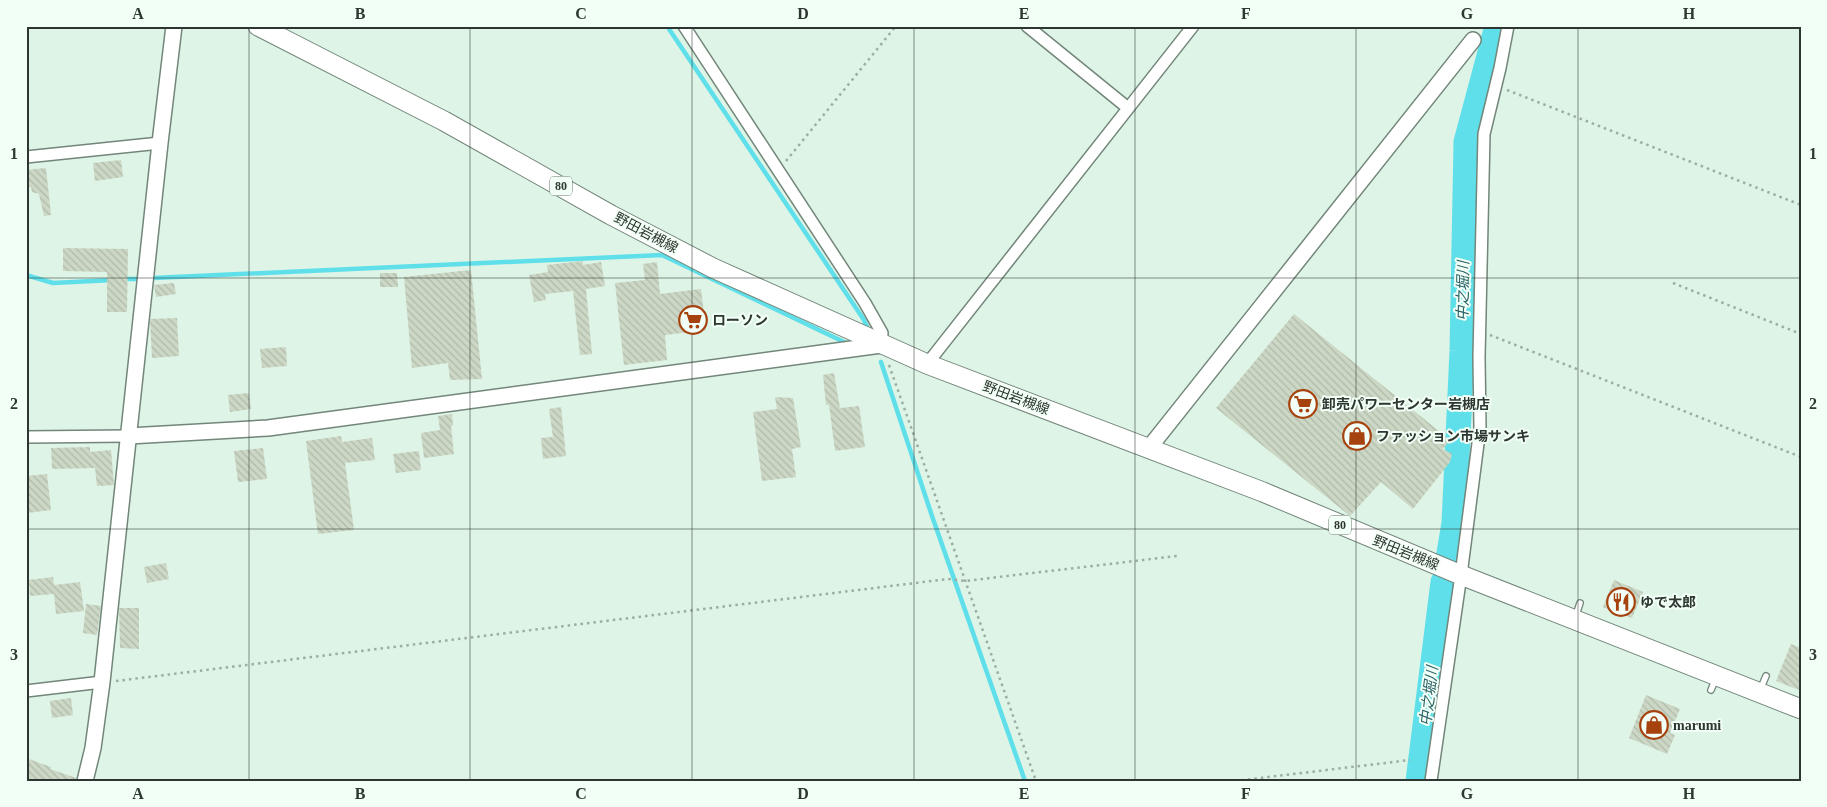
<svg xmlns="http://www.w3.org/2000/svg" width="1827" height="807" viewBox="0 0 1827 807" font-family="'Times New Roman','Noto Sans JP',serif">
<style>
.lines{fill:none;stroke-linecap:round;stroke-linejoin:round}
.stream{stroke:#5fdfea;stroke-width:4.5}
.river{stroke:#5fdfea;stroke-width:25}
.building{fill:url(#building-back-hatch)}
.service-casing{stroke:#728679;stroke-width:8}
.minor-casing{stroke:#728679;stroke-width:14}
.tertiary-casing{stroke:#728679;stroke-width:18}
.primary-casing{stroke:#728679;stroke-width:21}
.path{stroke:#9cada2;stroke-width:2.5;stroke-dasharray:2.5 4;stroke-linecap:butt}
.service{stroke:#fff;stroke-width:5.5}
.minor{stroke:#fff;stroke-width:11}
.tertiary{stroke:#fff;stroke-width:15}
.primary{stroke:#fff;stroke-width:19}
.grid{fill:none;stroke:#2d3630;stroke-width:1;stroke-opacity:0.55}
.labels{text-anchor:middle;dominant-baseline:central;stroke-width:4;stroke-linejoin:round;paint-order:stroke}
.shield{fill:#f2fff6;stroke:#68726b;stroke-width:1}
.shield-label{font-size:12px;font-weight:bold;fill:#2d3630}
.street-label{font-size:14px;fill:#2d3630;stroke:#f2fff6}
.poi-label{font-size:14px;font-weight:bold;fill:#2d3630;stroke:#f2fff6;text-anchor:start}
.water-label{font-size:15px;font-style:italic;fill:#2a6065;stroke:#f2fff6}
.neatline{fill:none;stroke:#2d3630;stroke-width:2}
.grid-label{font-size:16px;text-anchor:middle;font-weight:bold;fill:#2d3630}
</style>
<defs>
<pattern id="building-back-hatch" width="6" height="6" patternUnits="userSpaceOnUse" patternTransform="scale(1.25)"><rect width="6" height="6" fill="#ccd8c5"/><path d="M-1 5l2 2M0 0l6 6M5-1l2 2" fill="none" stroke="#b0baaa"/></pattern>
</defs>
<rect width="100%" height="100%" fill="#def4e6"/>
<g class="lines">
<path class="stream" d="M667,26l197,294 3,7
M26,275l27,8 60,-3
M153,278l509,-23 182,87
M123,279h14
M881,362l51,154 93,265"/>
<path class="river" d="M1448,559l6,-36 8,-172 4,-209 31,-116
M1418,781l25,-199"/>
</g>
<path class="building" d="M121,160l2,17 -28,4 -2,-18z
M46,168l5,47 -7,1 -5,-22 -7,-2 -1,-5h-5v-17z
M63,248l65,1 -1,63h-20v-40l-44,-1z
M583,261v4l18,-3 4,24 -19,3 6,65 -12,1 -7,-64 -28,3 1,6 -12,2 -5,-27 19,-3 -1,-7z
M657,262l3,32 41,-5 5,41 -41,5 2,25 -43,5 -9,-82 30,-3 -2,-16z
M471,270l11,109 -32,1 -2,-17 -36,5 -8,-91z
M380,273h17l1,14h-18z
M174,283l2,11 -20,3 -2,-12z
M1294,314l156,126 -7,9 9,5 -2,8 -37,47 -32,-27 -31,34 -134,-108z
M177,318l2,38 -27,2 -2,-39z
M286,347l1,19 -25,2 -2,-19z
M834,373l6,35 19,-2 6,41 -30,4 -6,-46h-3l-3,-30z
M249,393l2,16 -21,3 -2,-17z
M775,397l18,1 8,49 -9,2 4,28 -34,4 -9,-69 24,-3z
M561,407l5,49 -23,3 -2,-21 12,-1 -4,-28z
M452,414l1,12h-2l3,28 -30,4 -3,-25 19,-3 -2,-14z
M341,436l1,6 30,-4 3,22 -30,3 9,67 -36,4 -12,-93z
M90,447v5l21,-2 3,35 -17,1 -2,-18 -43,1 -1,-21z
M263,448l4,31 -29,3 -4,-31z
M419,451l2,19 -25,3 -3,-19z
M47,474l4,36 -24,3 -1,-21h3l-2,-16z
M166,563l3,16 -22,4 -3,-16z
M53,577l1,8 26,-3 4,29 -28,3 -2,-20 -24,2 -1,-16z
M1614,580l29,12 -11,26 -29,-11z
M86,604l15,2 -4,29 -14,-2z
M119,608h20v41l-19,-1z
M1791,644l10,4v43l-25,-10z
M1646,695l34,14 -10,24 5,2 -8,19 -38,-16z
M71,698l2,17 -21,3 -2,-17z
M26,758l25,9 -1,2 26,9v3h-50z"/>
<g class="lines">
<defs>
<path id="service" d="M1575,618l5,-15
M1711,690l5,-12
M1760,690l6,-14"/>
<path id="minor" d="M684,26l181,277 17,30 -1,12
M1027,26l101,82
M26,157l134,-14
M927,364l266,-338
M26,437l103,-1
M26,691l76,-9
M1431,781l30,-206 19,-147 -1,-71 5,-223 16,-66 8,-42"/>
<path id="tertiary" d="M129,436l139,-8 613,-83
M1149,448l324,-408
M85,781l8,-33 9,-66 58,-539 14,-117"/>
<path id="primary" d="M258,26l186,95 167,94 102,53 214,96 336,128 198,83 340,134"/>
</defs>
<use href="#service" class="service-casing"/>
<use href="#minor" class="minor-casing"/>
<use href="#tertiary" class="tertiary-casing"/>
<use href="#primary" class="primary-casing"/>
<path class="path" d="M1507,90l294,115
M786,161l110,-135
M1673,283l128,51
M1490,335l311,122
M889,365l147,416
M116,681l832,-102 17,2 212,-25
M1235,781l175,-21"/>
<use href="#service" class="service"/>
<use href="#minor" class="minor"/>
<use href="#tertiary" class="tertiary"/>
<use href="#primary" class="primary"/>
</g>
<path class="grid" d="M249,26v755M470,26v755M692,26v755M914,26v755M1135,26v755M1356,26v755M1578,26v755M26,278h1775M26,529h1775"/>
<defs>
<symbol id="supermarket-ring" viewBox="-11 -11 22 22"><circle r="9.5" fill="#f2fff6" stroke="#a6420e" stroke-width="1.5"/><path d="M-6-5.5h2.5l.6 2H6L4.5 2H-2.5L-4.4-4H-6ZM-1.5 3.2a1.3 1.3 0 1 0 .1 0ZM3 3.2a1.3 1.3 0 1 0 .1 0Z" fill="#a6420e"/></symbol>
<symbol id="shop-ring" viewBox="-11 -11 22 22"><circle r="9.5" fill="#f2fff6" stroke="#a6420e" stroke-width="1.5"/><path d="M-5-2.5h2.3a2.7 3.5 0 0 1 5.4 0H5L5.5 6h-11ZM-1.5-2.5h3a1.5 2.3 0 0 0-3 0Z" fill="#a6420e"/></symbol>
<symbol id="restaurant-ring" viewBox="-11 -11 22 22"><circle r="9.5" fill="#f2fff6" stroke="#a6420e" stroke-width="1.5"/><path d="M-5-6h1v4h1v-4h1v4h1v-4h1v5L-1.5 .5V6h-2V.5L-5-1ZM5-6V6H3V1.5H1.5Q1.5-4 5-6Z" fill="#a6420e"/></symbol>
</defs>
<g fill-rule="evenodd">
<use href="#supermarket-ring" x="677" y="304" width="32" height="32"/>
<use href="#supermarket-ring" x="1287" y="388" width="32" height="32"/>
<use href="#shop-ring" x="1341" y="420" width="32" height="32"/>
<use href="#restaurant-ring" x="1605" y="586" width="32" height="32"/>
<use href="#shop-ring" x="1638" y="709" width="32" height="32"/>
</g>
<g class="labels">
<g class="shield">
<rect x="550" y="176.5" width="22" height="19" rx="4"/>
<rect x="1329" y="515.5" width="22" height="19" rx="4"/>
</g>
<g class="shield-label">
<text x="561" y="186">80</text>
<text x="1340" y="525">80</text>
</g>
<g class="street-label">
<text transform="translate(646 233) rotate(28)">野田岩槻線</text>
<text transform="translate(1016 398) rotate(21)">野田岩槻線</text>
<text transform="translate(1406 553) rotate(22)">野田岩槻線</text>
</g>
<g class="poi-label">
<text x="712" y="320">ローソン</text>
<text x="1322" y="404">卸売パワーセンター岩槻店</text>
<text x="1376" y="436">ファッション市場サンキ</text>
<text x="1640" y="602">ゆで太郎</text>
<text x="1673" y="725">marumi</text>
</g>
<g class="water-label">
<text transform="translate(1463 291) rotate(-89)">中之堀川</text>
<text transform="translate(1429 696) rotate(-83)">中之堀川</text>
</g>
</g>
<rect width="1827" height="807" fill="none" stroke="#f2fff6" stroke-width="55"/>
<rect x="28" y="28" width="1772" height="752" class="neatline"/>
<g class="grid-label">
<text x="138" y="19">A</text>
<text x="360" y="19">B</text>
<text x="581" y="19">C</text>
<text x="803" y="19">D</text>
<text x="1024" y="19">E</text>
<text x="1246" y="19">F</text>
<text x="1467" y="19">G</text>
<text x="1689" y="19">H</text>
<text x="14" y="159">1</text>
<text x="1813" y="159">1</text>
<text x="14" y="409">2</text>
<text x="1813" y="409">2</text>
<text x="14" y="660">3</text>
<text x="1813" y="660">3</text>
<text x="138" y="799">A</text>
<text x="360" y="799">B</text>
<text x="581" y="799">C</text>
<text x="803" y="799">D</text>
<text x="1024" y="799">E</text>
<text x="1246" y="799">F</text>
<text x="1467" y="799">G</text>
<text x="1689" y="799">H</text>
</g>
</svg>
